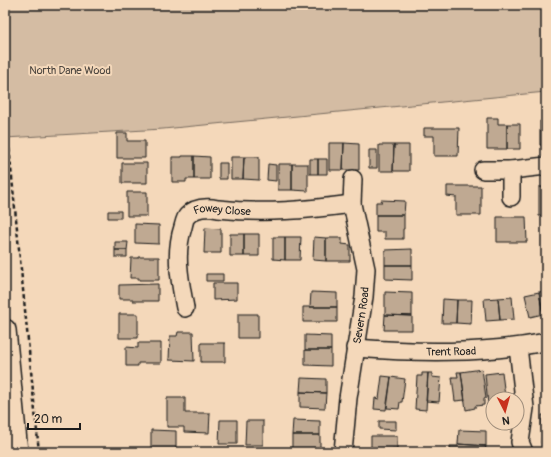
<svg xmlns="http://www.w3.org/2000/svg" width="551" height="457" viewBox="0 0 551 457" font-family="Pangolin,sans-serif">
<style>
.green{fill:#d4bca3;stroke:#786c60}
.building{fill:#bfa992;stroke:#1c1c1c}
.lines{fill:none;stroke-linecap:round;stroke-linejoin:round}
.minor-casing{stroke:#1c1c1c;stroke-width:20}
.tertiary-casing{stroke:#1c1c1c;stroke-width:24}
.path{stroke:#1c1c1c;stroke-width:2.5;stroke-dasharray:4 3;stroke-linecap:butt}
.minor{stroke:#f4d8ba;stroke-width:17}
.tertiary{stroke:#f4d8ba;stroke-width:21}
.labels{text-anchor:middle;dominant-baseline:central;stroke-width:4;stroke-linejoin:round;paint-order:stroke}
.park-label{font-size:11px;fill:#4a443e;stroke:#f4d8ba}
.street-label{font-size:11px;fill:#1c1c1c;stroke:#f4d8ba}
</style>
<rect width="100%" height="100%" fill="#f4d8ba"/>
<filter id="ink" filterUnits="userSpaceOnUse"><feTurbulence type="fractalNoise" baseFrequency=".025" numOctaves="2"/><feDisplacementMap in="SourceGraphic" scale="8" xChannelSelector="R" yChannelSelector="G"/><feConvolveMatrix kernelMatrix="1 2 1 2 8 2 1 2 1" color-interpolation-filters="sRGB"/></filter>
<g filter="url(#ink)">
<path class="green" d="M5,5h541v87l-383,37 -158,9z"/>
<path class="building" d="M487,118h11v6h9v25h-20z
M540,121h6v24h-6z
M507,124h13v25h-13z
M424,128h35l-1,28h-24v-20h-10z
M117,133h10v8h18v17h-28z
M329,143h15l-1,27h-14z
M344,143l15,1v26h-16z
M379,145h15l-1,26h-14z
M394,145h15v26h-16z
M369,150h8v18h-8z
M182,156h12v23h-8v3h-14v-25h10z
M194,156l16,1v22h-16z
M231,157h13l-1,22h-12z
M244,157h15v23l-16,-1z
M310,159h8v15h-8z
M318,159h9v15h-9z
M122,163h25v20h-25z
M219,163h8v16h-8z
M268,164l8,1v16l-9,-1z
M278,164h14v26h-14z
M292,164h16v27l-16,-1z
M447,186h34v29h-25v-18l-9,-1z
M539,187h7v30l-7,-1z
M127,192h20v24h-20z
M381,200l24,1 -1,14h-28v-13h6z
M108,211h13v7h-13z
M376,215h28v14h-1v10h-18v-7h-9z
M497,217h29l1,25h-30z
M135,224l24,1v19l-24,-1z
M205,228l16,1v24h-17z
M230,234h14v22h-14z
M244,234h15v22h-15z
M273,237h12v23l-12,-1z
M285,237h16l-1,23h-15z
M314,237l12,1v23l-13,-1z
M326,238h16v6l8,1v16h-24z
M115,242h13l-1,8h-12z
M412,249v16h-27v-15z
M115,250h12v7h-12z
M139,257h20v23h-20v-2h-9l1,-20h8z
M385,265h27v15l-27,-1z
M206,274h17v7h-17z
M213,283h24v16l-24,1z
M158,284v17h-25v-2h-14v-14z
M546,291v23h-3l-4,-22z
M311,292l26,1v14h-27z
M385,292l27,1v23l-27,-1z
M539,292l4,22 -13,3 -5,-22z
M512,297l2,22 -14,1 -2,-22z
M498,298l2,22 -14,1 -2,-22z
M443,299l14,1 -1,23h-14z
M457,300h15l-1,24 -15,-1z
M303,307h34v15h-34z
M119,314h19v24h-19z
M238,314h20v24h-20z
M385,315l27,1v14h-28z
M178,332h15l1,29 -25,-1 1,-24h7z
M305,335l26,1v14h-26z
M138,343h23v20h-23v3h-12v-19l12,1z
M201,343h24v19h-24z
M305,350h26v16l-26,-1z
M543,361h3v29h-3z
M482,369l4,29 -2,1v6l-9,1v2l-9,2 -5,-38z
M457,372h4l4,28 -10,1 -3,-24h6z
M502,372l3,25h-4l1,2h-9v6h-5l-3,-31z
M422,373h6l-2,37 -11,-1 2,-33h5z
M428,373h4v4l9,1 -2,24 -13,-1z
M382,376l9,1 -5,33 -12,-1 1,-11 4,1z
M391,377l14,2 -3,23h-2l-1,7 -12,-1z
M301,378l25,1v14l-26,-1z
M300,392l26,1 -1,15 -25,-1z
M167,398h18v15h25l-1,20 -25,-1v-5h-17z
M542,415h4v15h-4z
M220,420h17v24h-18z
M293,420l27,1v14h-28z
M246,421h17v24h-18z
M379,421h17v9l-17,-1z
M151,430l25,1v19h-25z
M459,430l27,1v15l-28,-2z
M542,430h4v13h-5z
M292,435h28v15h-28z
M371,436h26v14h-26z
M458,444l28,2 -1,6h-35v-6h8z
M371,450h26v2h-26z"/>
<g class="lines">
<defs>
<g id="minor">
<path d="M483,170h28l35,-4"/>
<path d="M511,170v27"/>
<path id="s1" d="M185,308c-5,-27 -11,-54 -2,-81 1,-4 2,-9 4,-11 8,-9 21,-9 31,-7 46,5 89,1 134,-5"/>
<path d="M518,347l7,61 -5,34 4,10"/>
<path id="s2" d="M355,348c64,5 128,6 191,-6"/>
<path id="s3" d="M343,452l5,-54 16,-101 2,-28 -14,-65 1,-25"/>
</g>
<path id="tertiary" d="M5,330l12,122"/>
</defs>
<use href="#minor" class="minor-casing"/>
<use href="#tertiary" class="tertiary-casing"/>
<path class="path" d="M5,107l34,345"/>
<use href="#minor" class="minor"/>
<use href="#tertiary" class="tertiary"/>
</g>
</g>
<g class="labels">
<g class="park-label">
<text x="70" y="70">North Dane Wood</text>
</g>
<g class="street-label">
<text stroke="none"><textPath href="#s1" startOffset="131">Fowey Close</textPath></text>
<text stroke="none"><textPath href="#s3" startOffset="138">Severn Road</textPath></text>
<text stroke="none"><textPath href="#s2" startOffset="96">Trent Road</textPath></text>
</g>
</g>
<rect width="551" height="457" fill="none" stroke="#f4d8ba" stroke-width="20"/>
<rect x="10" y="10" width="531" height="437" fill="none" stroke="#1c1c1c" stroke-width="1.5" filter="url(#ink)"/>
<g transform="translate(505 411) rotate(174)"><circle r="19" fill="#f4d8ba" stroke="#9e8d7b"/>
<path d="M0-3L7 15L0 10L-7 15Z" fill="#c8321e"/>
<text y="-6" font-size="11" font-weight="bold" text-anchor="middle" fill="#1c1c1c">N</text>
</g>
<path d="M28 423v6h52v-6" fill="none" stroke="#1c1c1c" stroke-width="2"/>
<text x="34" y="423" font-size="12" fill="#1c1c1c" stroke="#f4d8ba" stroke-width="3" paint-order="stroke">20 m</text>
</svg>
